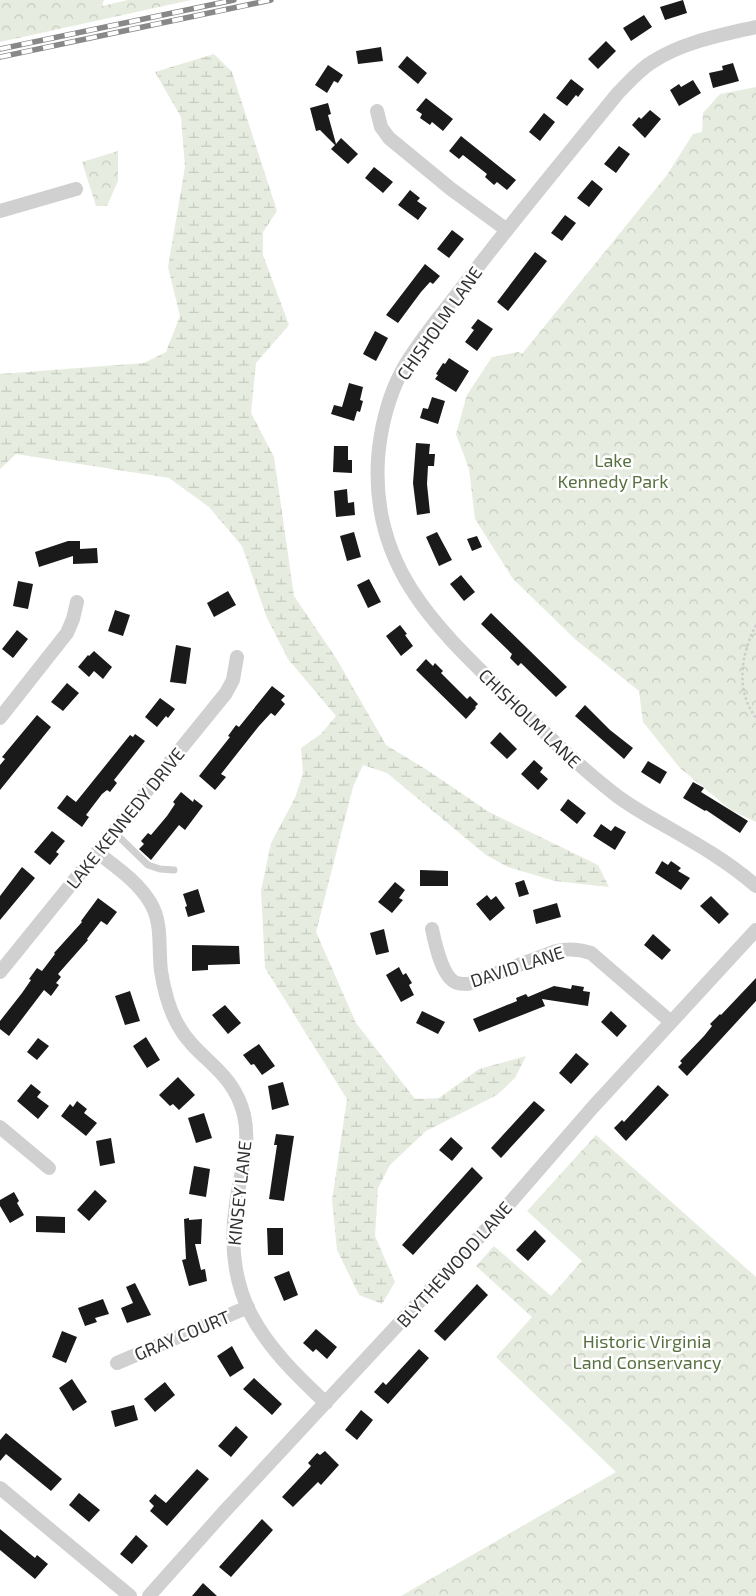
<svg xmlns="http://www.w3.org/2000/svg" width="756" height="1596" viewBox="0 0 756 1596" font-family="'Exo 2',sans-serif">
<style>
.forest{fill:url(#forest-crowns)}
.wetland{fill:url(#wetland-marsh)}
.building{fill:#1a1a1a}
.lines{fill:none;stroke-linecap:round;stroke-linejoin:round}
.path{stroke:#cdcdcd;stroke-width:2.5;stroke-dasharray:2.5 2.5;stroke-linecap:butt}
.service{stroke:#d0d0d0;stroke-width:7}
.minor{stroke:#d0d0d0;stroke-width:14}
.rail-casing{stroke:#888;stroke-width:5.5}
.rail{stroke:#fff;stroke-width:4;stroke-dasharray:11;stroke-linecap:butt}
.labels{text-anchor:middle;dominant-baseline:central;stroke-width:5;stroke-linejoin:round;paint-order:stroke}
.street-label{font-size:18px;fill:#333;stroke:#fff}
.park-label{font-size:18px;fill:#56703f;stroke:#fff}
</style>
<defs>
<pattern id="forest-crowns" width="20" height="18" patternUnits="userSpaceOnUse" patternTransform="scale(1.25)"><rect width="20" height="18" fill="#e6ecdf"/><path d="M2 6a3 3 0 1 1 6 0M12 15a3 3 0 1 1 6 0" fill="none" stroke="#c6cbc0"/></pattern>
<pattern id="wetland-marsh" width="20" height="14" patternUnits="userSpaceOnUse" patternTransform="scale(1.25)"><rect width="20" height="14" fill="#e6ecdf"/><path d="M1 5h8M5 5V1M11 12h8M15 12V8" fill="none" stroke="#c6cbc0"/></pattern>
</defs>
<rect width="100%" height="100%" fill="#fff"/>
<path class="forest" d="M0,0h104l-2,6 26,-6h63l-191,42z
M756,87v735l-25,-12 -51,-42 -37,-46 -4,-31 -63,-51 -63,-61 -38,-60 -6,-50 -13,-35 11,-39 25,-38 26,-5 4,2 145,-179 26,-41 9,-2 1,-19 17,-19z
M118,151v30l-11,25h-11l-14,-44z
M596,1135l160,142v319h-355l215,-124 -120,-115 36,-40 -56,-51 18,-20 57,50 31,-35 -55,-50z"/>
<path class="wetland" d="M214,54l18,18 45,139 -14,21v23l26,70 -33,38 -5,50 23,44 20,139 42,62 50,87 41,25 62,42 109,53 11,22 -54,-6 -47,-14 -22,-12 -99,-82 -24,-8 -10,22 -37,145 40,91 59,76 24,-1 40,-29 47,-13 -11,22 -18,17 -71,36 -36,34 -12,23 -3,48 20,46 -13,22 -23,-9 -22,-45 -5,-50 15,-101 -82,-131 -4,-77 10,-48 24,-45 8,-25 -2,-25 20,-14 15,-18 -48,-57 -21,-41 -25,-72 -33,-39 -40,-29 -153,-24 -16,15v-95l144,-11 22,-11 14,-36 -12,-49 17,-100 -4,-50 -26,-45z"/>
<path class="building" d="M683,0l4,13 -22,7 -5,-13z
M644,15l8,12 -21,14 -8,-13z
M606,41l10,10 -18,18 -10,-10z
M381,47l2,14 -25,3 -2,-13z
M407,56l20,17 -9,11 -20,-17z
M733,63l6,18 -26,7 -4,-15 14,-3 -1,-4z
M328,65l15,10 -5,8 -4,-2 -7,12 -12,-8z
M571,79l13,10 -6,8 -2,-2 -9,11 -11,-8z
M693,80l8,13 -22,13 -9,-16 9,-6 2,3z
M426,98l27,21 -10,12 -11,-9 -2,3 -10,-7 2,-4 -6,-4z
M328,103l3,11 -3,1 8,29 5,-6 17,16 -10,10 -17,-15 4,-4 -15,-15 -4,1 -6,-23z
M650,110l11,9 -16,19 -13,-13 7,-8 2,2z
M544,113l11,9 -15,19 -11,-9z
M461,136l55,44 -9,10 -10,-8 -3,3 -9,-8 2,-3 -24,-19 -4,4 -10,-8z
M619,146l11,8 -14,19 -12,-9z
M374,167l19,15 -10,11 -18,-15z
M592,180l11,9 -14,18 -12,-9z
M410,190l10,8 -3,3 10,7 -9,12 -20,-15z
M565,215l11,8 -14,18 -11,-8z
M452,230l12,9 -15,19 -12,-9z
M535,252l12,9 -39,50 -11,-9z
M425,264l15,12 -7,8 -3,-2 -9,10 -23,31 -12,-8z
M478,319l15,10 -16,22 -12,-9 9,-12 -3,-2z
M375,331l13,7 -12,23 -13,-7z
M449,358l20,13 -13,21 -21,-13 3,-4 -2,-1 7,-11 2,1z
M349,383l14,4 -3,13 3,1 -3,11 -3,-1 -3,10 -23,-7 3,-9 8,2z
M432,397l13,4 -7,23 -18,-6 3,-10 5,1z
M416,443l14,1 -1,10h6l-1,12h-6l-1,18 3,29 -13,2 -4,-32z
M334,446h14v14h4v13l-19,-1z
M347,489l1,14 6,-1 1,13 -19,2 -2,-26z
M354,532l7,25 -14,4 -7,-25z
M437,532l15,28 -13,6 -13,-29z
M477,536l5,11 -10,4 -5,-12z
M68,541h12v8l17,-1 1,15 -25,1v-8l-34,11 -4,-15z
M461,575l14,17 -11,9 -14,-17z
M369,579l12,23 -13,6 -11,-23z
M18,581l15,3 -5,25 -15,-3z
M228,591l8,14 -22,12 -7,-14z
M115,610l15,5 -7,21 -15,-5z
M491,613l76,74 -11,10 -35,-34 -3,3 -8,-8 2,-4 -31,-30z
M400,625l7,9 -2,1 8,11 -12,10 -15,-20z
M17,630l11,9 -15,19 -11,-9z
M176,645l15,3 -5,36 -16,-2z
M94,651l18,16 -9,12 -9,-8 -5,6 -11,-10 10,-12 1,1z
M426,659l7,7 2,-3 8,8 -2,2 26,26 3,-3 8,8 -3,3 1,1 -10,11 -50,-49z
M67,683l12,10 -16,18 -12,-9z
M272,686l13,10 -4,4 4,4 -10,12 -4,-3 -12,13 -38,48 5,3 -11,13 -16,-14 31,-39 -2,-1 8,-11 3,2z
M160,698l15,11 -7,9 -2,-2 -9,11 -12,-10z
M585,705l25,25 23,18 -9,11 -49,-43z
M37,715l14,12 -51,63v-25l5,-6 -3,-2z
M500,732l17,17 -10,10 -17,-16z
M135,734l10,7 -31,39 3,3 -7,9 -3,-2 -5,4 -16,21 3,2 -7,10 -25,-19 10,-13 9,7 54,-67 3,2z
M534,760l9,8 -3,4 8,7 -10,11 -17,-16z
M648,761l19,11 -7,12 -19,-12z
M693,782l11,6 -3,4 47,29 -8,12 -34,-23 -1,1 -22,-13z
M181,792l12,10 1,-3 9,7 -18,24 -6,-5 -28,35 -12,-11 5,-5 -3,-3 7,-8 3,2 16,-19 8,-12 -2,-2z
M568,799l18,14 -9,11 -17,-14z
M601,824l10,7 4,-5 11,6 -11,18 -22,-14z
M52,831l13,10 -9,11 3,2 -9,11 -16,-13z
M662,861l6,4 3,-4 10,7 -3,3 12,7 -9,12 -26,-17z
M22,867l13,11 -35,42v-24z
M420,870l28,1v15h-28z
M524,880l5,14 -10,3 -4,-14z
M395,882l10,8 -6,8 4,2 -11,13 -14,-11z
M198,889l7,23 -17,5 -3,-10 2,-1 -4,-12z
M487,895l4,5 5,-4 9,12 -15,13 -14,-17z
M711,896l18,18 -10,10 -19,-18z
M98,898l19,14 -10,13 -6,-4 -14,18 1,1 -30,34 3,3 -5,6 3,2 -8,11 -7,-6 -35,46 -9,-7v-8l22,-28 9,-13 -2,-1 8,-11 5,3 13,-17 -1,-1 28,-31 -1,-1z
M557,903l4,14 -25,7 -3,-14z
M384,929l5,23 -13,3 -6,-22z
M653,934l18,16 -9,10 -18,-15z
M192,945l47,1 1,18 -32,1v5l-16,1z
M399,967l4,8 3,-2 6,10 -3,2 5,10 -13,7 -15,-27z
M756,978v23l-69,75 -9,-9 4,-4 -2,-2 24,-25 8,-10 -2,-2 10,-10 1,1z
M572,985l12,2 -1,4 7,1 -2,14 -46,-7 3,7 -66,26 -6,-13 44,-18 -1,-3 10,-4 2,3 26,-11 17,3z
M130,991l10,30 -15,4 -10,-29z
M225,1005l16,18 -13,11 -16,-19z
M422,1011l23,11 -7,12 -22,-11z
M611,1011l16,15 -10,11 -16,-15z
M146,1037l14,23 -13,8 -14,-22z
M38,1038l11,8 -12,14 -10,-8z
M259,1044l16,22 -13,9 -8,-11 -3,1 -8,-10z
M576,1053l13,11 -18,20 -12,-11z
M178,1077l17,18 -16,15 -6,-6 -3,2 -11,-11z
M283,1082l6,23 -17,5 -4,-24z
M31,1084l10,8 -4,5 12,9 -11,13 -21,-18z
M658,1085l11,10 -43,46 -12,-13 8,-8 2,2z
M77,1101l10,8 -3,4 13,10 -11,13 -25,-20 9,-12 3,3z
M534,1101l11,9 -44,48 -10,-10z
M204,1113l8,25 -16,5 -8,-25z
M276,1134l18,2 -10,65 -15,-2 8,-54h-3z
M451,1137l12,11 -11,13 -13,-11z
M111,1138l4,25 -15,3 -4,-25z
M194,1166l16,3 -4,28 -17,-3z
M472,1167l11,11 -70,77 -11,-10z
M95,1190l12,11 -18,20 -12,-11z
M14,1192l5,9 -2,2 7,12 -14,8 -10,-17v-6z
M36,1216l29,1v16l-29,-1z
M189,1218v2l13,-1 -1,25h-6l6,26 4,-1 2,12 -18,5 -7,-26 4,-1 -2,-40z
M267,1228h16v27h-15z
M535,1230l11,11 -18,20 -12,-11z
M289,1271l9,24 -14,6 -10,-24z
M135,1283l16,32 -24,8 -6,-15 12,-5 -7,-16z
M477,1284l11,11 -43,46 -11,-10z
M103,1299l6,15 -14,4 2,4 -12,4 -7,-18z
M316,1329l21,18 -10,12 -11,-10 -3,3 -10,-9z
M62,1331l15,6 -11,26 -14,-6z
M232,1346l12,22 -14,9 -13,-21z
M419,1349l10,9 -41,46 -14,-12 9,-10 3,3z
M254,1378l28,26 -10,11 -29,-26z
M72,1379l15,23 -14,9 -14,-23z
M165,1382l10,13 -20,17 -11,-13z
M134,1405l4,15 -23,7 -4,-16z
M361,1410l12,10 -16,20 -12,-10z
M236,1426l12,11 -17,20 -13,-11z
M6,1433l56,46 -11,12 -45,-37 -6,7v-21z
M325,1451l14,14 -18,20 -3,-3 -25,25 -11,-10 29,-31 -3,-3 9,-10 3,2z
M197,1469l12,10 -42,47 -17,-15 4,-5 -5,-5 6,-7 11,9z
M79,1493l21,17 -11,12 -20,-17z
M262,1519l11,11 -42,47 -12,-10z
M0,1529l35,29 2,-3 11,9 -13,15 -35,-29z
M136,1535l12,11 -16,18 -12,-10z
M203,1583l14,13h-25z"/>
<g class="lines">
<path class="path" d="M756,625c-15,29 -21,65 0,93"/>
<path class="service" d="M114,832l34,33 12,4 14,1"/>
<path class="minor" d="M756,27c-35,8 -73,15 -104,35 -13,8 -23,20 -34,31 -52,64 -105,127 -154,192 -20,27 -45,55 -61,84 -15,27 -23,61 -25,90 -7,109 59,169 130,238 34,33 67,66 104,95 17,14 38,25 57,36 30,17 61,35 87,58
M377,111l4,16 8,11 62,51 56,41
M0,211l76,-22
M0,718l67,-85 6,-14 4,-17
M98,853c18,14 39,28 52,49 13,21 8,45 11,69 3,19 8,38 17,54 19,35 55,44 66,90 7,30 -4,59 -8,89 -14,92 26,140 90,199
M432,929c3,14 9,43 21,52 4,3 9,3 15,3l88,-33c13,-3 23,-2 35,2l80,69
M0,972l226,-279 7,-13 4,-23
M0,1127l49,41
M117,1363l131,-56
M0,1488l130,108
M149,1596l74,-83 272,-293 98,-113 163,-177"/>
<defs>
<path id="rail" d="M0,49l234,-49
M0,57l271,-57"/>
</defs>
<use href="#rail" class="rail-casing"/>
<use href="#rail" class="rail"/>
</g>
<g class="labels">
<g class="street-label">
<text transform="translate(439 323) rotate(-55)">CHISHOLM LANE</text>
<text transform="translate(530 718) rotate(44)">CHISHOLM LANE</text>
<text transform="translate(125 818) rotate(-51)">LAKE KENNEDY DRIVE</text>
<text transform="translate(517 966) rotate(-18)">DAVID LANE</text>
<text transform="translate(239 1193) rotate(-84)">KINSEY LANE</text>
<text transform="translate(454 1264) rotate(-48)">BLYTHEWOOD LANE</text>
<text transform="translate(182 1335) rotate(-23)">GRAY COURT</text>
</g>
<g class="park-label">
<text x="613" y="460">Lake<tspan x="613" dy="21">Kennedy Park</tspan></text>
<text x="647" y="1341">Historic Virginia<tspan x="647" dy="21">Land Conservancy</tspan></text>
</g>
</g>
</svg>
